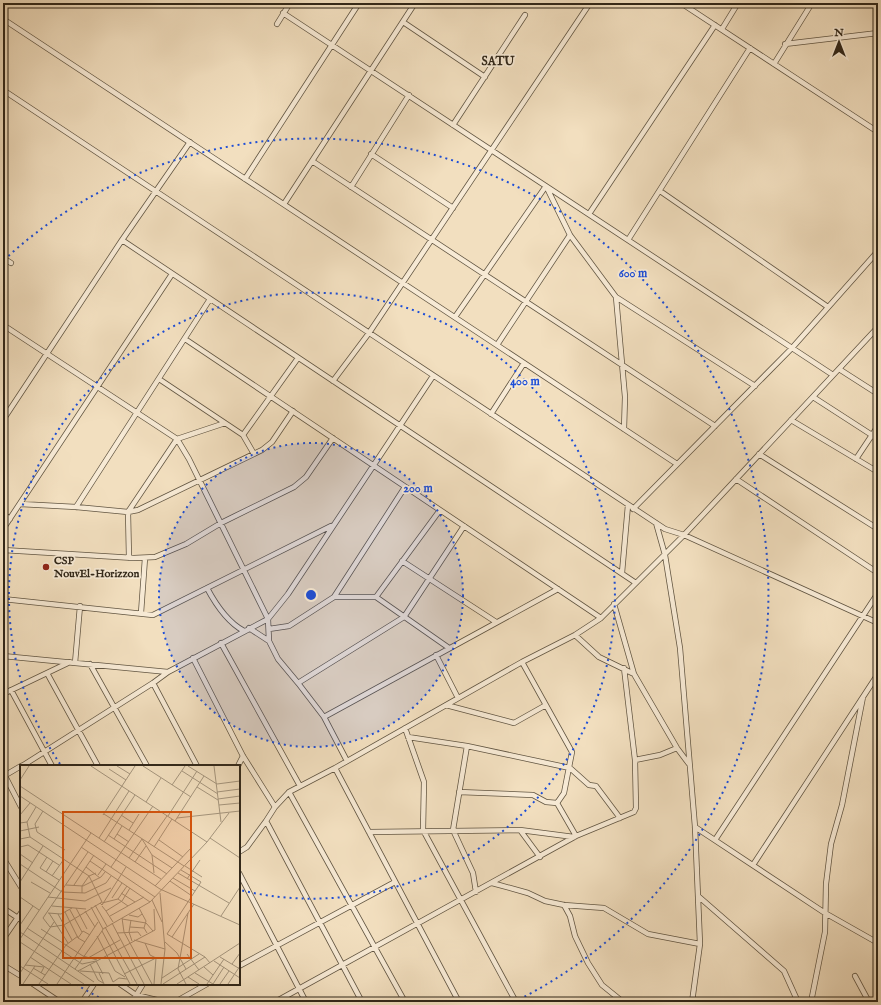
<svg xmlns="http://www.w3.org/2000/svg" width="881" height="1005" viewBox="0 0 881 1005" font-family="'IM FELL English',serif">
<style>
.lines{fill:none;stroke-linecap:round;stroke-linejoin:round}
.street-casing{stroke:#615542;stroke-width:6}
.street{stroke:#f7ead5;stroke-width:4.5}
.ring{fill:none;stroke:#1d4ed8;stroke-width:2;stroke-dasharray:2 4}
.poi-dot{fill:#8f2418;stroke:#f7ead5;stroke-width:1.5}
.labels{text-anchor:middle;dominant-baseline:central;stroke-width:3.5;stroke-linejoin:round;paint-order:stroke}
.poi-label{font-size:11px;font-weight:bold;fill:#312719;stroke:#f7ead5;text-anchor:start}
.neighbourhood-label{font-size:12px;font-weight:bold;fill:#312719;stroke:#f7ead5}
.inset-road{fill:none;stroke:#a5957d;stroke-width:1}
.view{fill:#d6540d;fill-opacity:0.15;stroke:#d6540d;stroke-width:2}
.inset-edge{fill:none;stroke:#312719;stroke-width:2}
.centre{fill:#1d4ed8;stroke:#f7ead5;stroke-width:2}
.ring-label{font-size:12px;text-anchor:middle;font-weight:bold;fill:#1d4ed8;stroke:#f7ead5;stroke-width:3.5;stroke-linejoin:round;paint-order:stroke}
</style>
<rect width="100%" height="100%" fill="#f2dfbf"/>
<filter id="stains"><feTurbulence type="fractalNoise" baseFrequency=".005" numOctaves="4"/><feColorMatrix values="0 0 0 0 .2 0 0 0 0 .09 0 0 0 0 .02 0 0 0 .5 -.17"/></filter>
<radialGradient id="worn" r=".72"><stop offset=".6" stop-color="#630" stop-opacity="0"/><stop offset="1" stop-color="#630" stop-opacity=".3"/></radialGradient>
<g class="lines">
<defs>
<path id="street" d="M681,3l197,129
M283,13l550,362
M3,19l674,445
M403,22l82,55
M277,24l13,-21
M722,29l16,-26
M785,44l93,-11
M774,64l38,-61
M3,90l662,439 19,6 194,88
M453,125l72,-110
M371,154l82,54
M312,161l403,265
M245,179l114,-176
M351,187l58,-92
M660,191l168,116
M284,204l131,-201
M589,214l126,-189
M122,240l514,343
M628,240l122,-192
M3,258l8,5
M616,297l139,89
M455,317l91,-131 24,49 46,62 9,100 -1,32
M3,325l174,114 12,20 79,160 1,22 -20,-13
M185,339l416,279
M497,345l73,-110
M839,369l39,25
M159,379l84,56 11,19
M333,381l36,-48 221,-330
M813,397l65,42
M491,414l33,-51
M3,420l119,-180 68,-98
M791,420l87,52
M243,435l55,-77
M759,454l119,75
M856,459l22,-33
M736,479l142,94
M20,504l56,3 52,5 10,-2 124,-60 10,-8 21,-31
M76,507l134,-208
M633,509l159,-161 86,-97
M3,514l7,5
M656,523l9,32 15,93 15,179 5,117 -8,58
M3,529l169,-255
M3,550l131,8 21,-1 31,-13 35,-21 73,-36 12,-10 27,-39
M129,558l-1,-46 49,-73 48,-16
M402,561l94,61
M622,573l6,-68
M207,588c9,17 20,34 37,43
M334,597l71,-110
M376,597l64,-87
M3,599l150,16 178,-89
M614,604l20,70 43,74 12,16
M141,613l4,-55
M269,629l20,-3 45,-29h42l73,51
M575,635l24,22 35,17
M269,641l9,18 20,24 106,-66 60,-91
M221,643l79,143
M436,655l22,43
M3,656l165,16
M193,658l50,98 32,51 14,-15 46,-24 187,-106 53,-27 26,-17 83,-83 194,-208
M522,662l50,90 -8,41 -7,10
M75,663l5,-57
M90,664l57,102
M47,673l51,93
M153,683l44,83
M298,683l26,34 23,44
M11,690l41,76
M3,694l67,-32
M446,705l68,18 32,-18
M324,717l234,-128
M405,728l19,54 -1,48 93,172
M408,737l59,9 103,22 19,17 7,1 24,32
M467,746l-14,84 20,43 3,19
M635,760l25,-5 17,-7
M22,766l131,-83 15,-11 100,-53 20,-25 145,-218
M238,766l5,-10
M335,768l124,234
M3,772l18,35
M4,776l17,-10
M289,792l116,210
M459,792l74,3 13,7 11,1
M557,803l19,33
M275,807l-9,14 96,181
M695,827l130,86 53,30
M520,830l54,7
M369,832l151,-2 20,27
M715,840l163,-247
M239,852l8,-5 19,-26
M3,858l18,29
M753,865l125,-191
M239,873l67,129
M492,883l36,10 17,8 19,4 40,3 44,26 52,10
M698,896l86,75 14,31
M564,905l6,11 5,20 13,27 14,22 21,17
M3,908l18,12
M3,939l18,-26
M3,965l18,11
M239,966l156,-84
M855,976l14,26
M33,984l27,18
M120,984l16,11 29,7
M82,1002l12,-18
M132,1002l11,-18
M175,1002l32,-18
M275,1002l301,-166 58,-24 2,-4 -1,-48 -11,-92
M811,1002l14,-70 1,-48 5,-40 11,-39 21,-108"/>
</defs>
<use href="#street" class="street-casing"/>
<use href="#street" class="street"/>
</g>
<circle cx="311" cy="595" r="152" fill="#1d4ed8" fill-opacity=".12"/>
<g class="ring">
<circle cx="311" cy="595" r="152"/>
<path d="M60 764A303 303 0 1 1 240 890"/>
<path d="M104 1000A455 455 0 0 1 77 985M4 260A455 455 0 1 1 518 1000"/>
</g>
<circle class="poi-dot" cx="46" cy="567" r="4"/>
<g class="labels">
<g class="poi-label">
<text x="54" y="561">CSP<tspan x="54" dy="13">NouvEl-Horizzon</tspan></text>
</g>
<g class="neighbourhood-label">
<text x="498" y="61">SATU</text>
</g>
</g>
<g transform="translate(20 765)">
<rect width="220" height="220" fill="#f2dfbf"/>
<path class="inset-road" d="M71,1l116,76M97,1l13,8M123,1l48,31M168,1l29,18 23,-3M194,1l7,56M89,4l17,11M162,6l36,23M0,15l9,-14M152,20l13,-19M0,21l141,93M177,22l21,13M197,27l23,-3M0,31l140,93 80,36M198,34l22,-3M126,37l15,-24M199,40l21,-2M23,46l-8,13 2,8 28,18M84,49l80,52M0,50l10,-12M83,50l32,-49M101,50l12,8M148,51l29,-45M157,53l63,-7M155,56l29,-45M7,57l3,15M0,58l7,-1 9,-15M109,65l10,-16M0,66l19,-4M97,69l12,8M88,70l59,39M79,73l30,-47M190,73l30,20M0,74l10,-2 59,39 13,26M94,74l8,-13M139,75l24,17M84,77l31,-47M128,78l19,-27M0,82l8,-2 31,20M61,82l74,50M134,82l18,-28M68,87l-45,66 7,9 14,-2 38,-23M0,89l13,9M132,90l20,13M27,92l-7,11 19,12M109,93l13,-19 10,16 2,18M70,96l60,41M115,97l11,-16M0,99l42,28 23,1 21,-10 5,-7M165,101l17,11M66,102l14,11M91,102l42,-61M26,107l7,-11M158,108l51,30M78,110l8,-11M32,111l12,-17M153,113l22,13M167,114l13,-19M150,116l22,15M0,117l23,-36M11,117l19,11M46,120l17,1 18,-9 4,-5M54,120l20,-30M135,121l36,-38M62,128v-7l7,-10 7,-3M101,128l14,9M140,128l5,56 -4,35M0,132l19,13M28,132l37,4 26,-13M92,133l10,-15M98,134l9,-13M132,135l10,22M80,138l2,2 24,-38M82,138l16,-4 10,7M75,140l12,21M32,141l34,3M82,141l4,5 16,-10 8,-13M71,142l12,22 47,-27 57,-60 22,-29M56,143l11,21M119,143l7,13 -2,7M50,145l12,22M65,146l10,16M86,146l7,11M45,147l13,26 7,4M28,148l13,1 11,-6M29,148l19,30M38,149l14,26M109,150l9,2 4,-3M90,151l34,-19M201,151l19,-29M102,153l2,14 28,52M102,154l24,4 7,8M111,155l-2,12 3,9M92,158l32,61M0,160l13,-19M85,162l32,57M110,162l14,1 3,5M7,163l55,36 14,-3 7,13M21,164l42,27 14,4M83,164l-1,2 28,53M0,167l74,50M97,168l21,-1 3,4M147,169l34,-52 -20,-12M147,169l38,23 5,6M77,171l18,35 10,6M152,172l22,-33M58,173l5,-7 7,4M0,174l71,-106M114,175l31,9M0,177l64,42M145,177l12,11 9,16M125,178l5,12 6,3 -2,26M167,189l12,16M10,192l41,27M200,192l20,12M68,193l32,-18M194,196l26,17M70,199l8,16 5,3M212,199l8,-11M5,200l19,2 -3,6M0,201l28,18M184,202l9,8M13,203l12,7M55,204l27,-38M58,206l77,-41 -1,-21M60,206l29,2 4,9 6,-4 8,1M0,208l34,-51M79,208l5,11M175,208l18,11M104,209l32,-16h7M168,212l11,7M142,213l37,-24M3,219l12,-18M19,219l27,-39 12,-9M37,219l41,-62M143,219l42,-27M157,219l63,-41M166,219l-8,-15 10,-56M187,219l17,-25M193,219l11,-17M200,219l9,-13M208,219l12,-18"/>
<path class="view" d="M43,47h128v146h-128z"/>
<rect width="220" height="220" class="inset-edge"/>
</g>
<circle cx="311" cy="595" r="6" class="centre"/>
<g class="ring-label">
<text x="633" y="277">600 m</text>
<text x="525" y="385">400 m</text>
<text x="418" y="492">200 m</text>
</g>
<rect width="881" height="1005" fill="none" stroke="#f2dfbf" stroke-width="16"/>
<rect x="4" y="4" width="873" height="997" fill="none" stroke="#312719" stroke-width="2"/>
<rect x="8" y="8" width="865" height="989" fill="none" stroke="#312719"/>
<g transform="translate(839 42)" stroke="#f7ead5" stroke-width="3" paint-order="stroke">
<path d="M0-3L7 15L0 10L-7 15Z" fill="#312719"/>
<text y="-6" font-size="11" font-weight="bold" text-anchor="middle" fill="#312719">N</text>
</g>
<rect width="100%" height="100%" filter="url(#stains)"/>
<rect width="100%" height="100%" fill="url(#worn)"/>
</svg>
